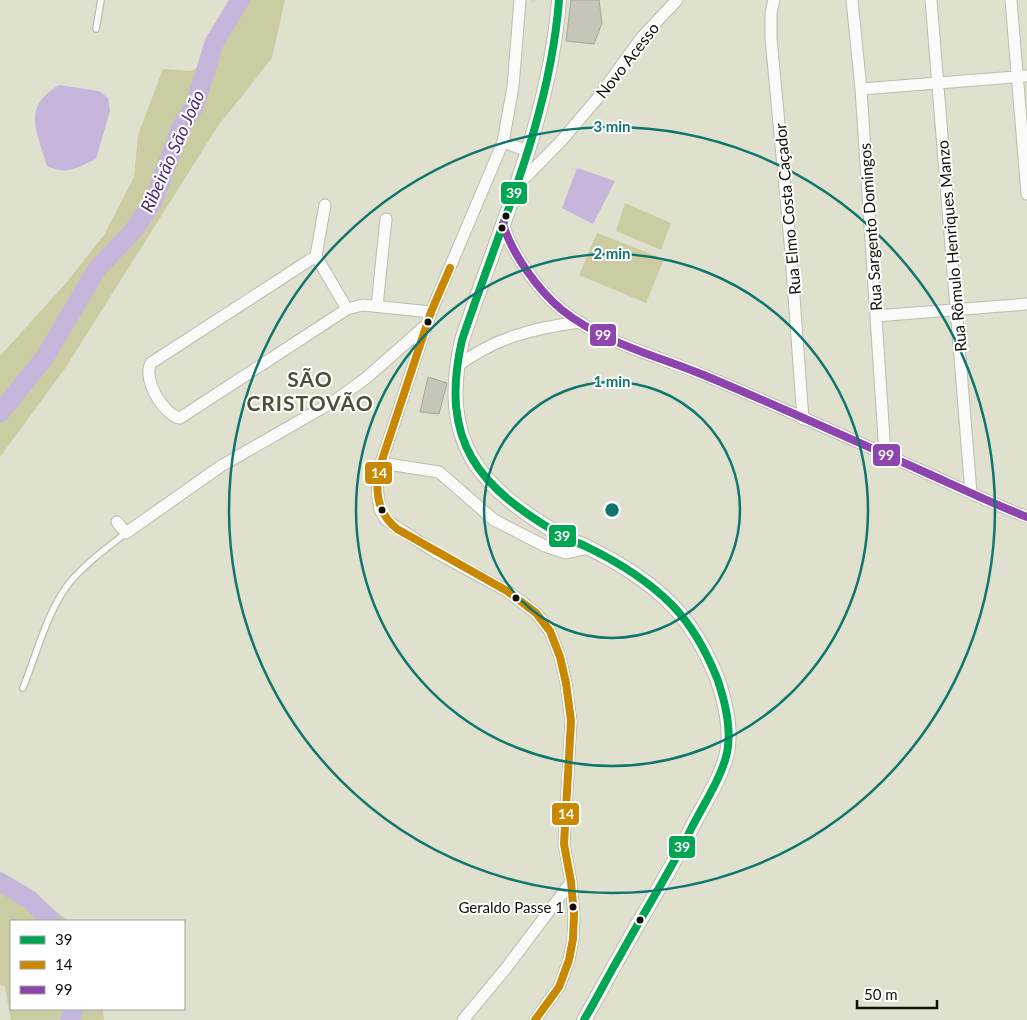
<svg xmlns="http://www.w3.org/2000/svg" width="1027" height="1020" viewBox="0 0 1027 1020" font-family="Lato,sans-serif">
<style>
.green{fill:#cccca3}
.water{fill:#c6b6dc}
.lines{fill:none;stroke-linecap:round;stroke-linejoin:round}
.river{stroke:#c6b6dc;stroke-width:19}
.building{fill:#c5c6b8;stroke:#a7a79a}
.service-casing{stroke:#bcbcb0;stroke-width:8}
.minor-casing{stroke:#bcbcb0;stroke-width:13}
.tertiary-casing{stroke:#bcbcb0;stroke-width:16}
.path{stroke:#d2d2ce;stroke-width:2;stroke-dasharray:5 2.5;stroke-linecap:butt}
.service{stroke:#fafaf8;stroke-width:5.5}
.minor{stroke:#fafaf8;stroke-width:11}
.tertiary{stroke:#fafaf8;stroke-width:14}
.bus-1-casing{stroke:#fff;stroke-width:11}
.bus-2-casing{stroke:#fff;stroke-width:11}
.bus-3-casing{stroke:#fff;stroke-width:11}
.bus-1{stroke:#00a651;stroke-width:8}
.bus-2{stroke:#c98801;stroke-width:8}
.bus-3{stroke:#8e44ad;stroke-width:8}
.ring{fill:none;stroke:#0f766e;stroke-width:2.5}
.bus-dot{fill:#101006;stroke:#fff;stroke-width:2}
.labels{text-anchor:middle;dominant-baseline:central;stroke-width:4;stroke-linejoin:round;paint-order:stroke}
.bus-label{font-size:15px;fill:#101006;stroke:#fff;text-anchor:end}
.street-label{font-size:16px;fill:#101006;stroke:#fff}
.water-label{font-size:18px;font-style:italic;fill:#4b2a72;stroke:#fff}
.district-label{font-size:21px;font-weight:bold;letter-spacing:1px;fill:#4f4f37;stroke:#fff}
.centre{fill:#0f766e;stroke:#fff;stroke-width:2.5}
.ring-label{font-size:15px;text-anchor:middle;font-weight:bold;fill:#0f766e;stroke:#fff;stroke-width:4;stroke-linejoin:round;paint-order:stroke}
.line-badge{stroke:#fff;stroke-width:2}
.badge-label{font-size:14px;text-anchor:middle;font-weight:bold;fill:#fff}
</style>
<rect width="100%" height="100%" fill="#e0e0cf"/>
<path class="green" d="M240,0h45l-13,58 -54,68 -152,241 -66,90v-101l66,-73 38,-48 30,-58 4,-42 25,-66 28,2 7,-4z
M625,203l46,20 -10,27 -45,-19z
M597,233l67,26 -18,44 -67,-28z
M0,872l69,49h-58v88h92l1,11h-93l-6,-33 -5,-2z"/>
<path class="water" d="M59,85l40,6 9,7 2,13 -14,48c-20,9 -28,16 -49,7 -10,-35 -26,-58 12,-81z
M577,168l38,13 -22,43 -31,-16z"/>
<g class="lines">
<path class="river" d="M0,413l45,-56 52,-88 36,-38 20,-29 27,-73 15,-24 19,-62 26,-43
M0,882l30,18 22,21
M70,1020l4,-11"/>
</g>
<path class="building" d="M571,0h28l3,23 -8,21 -28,-3z
M428,377l19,6 -8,31 -19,-2z"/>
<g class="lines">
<defs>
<path id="service" d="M96,29l5,-29
M23,688c14,-35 24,-77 47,-106 16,-19 37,-34 56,-49"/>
<path id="minor" d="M520,0l-7,87 -10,55 -72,170 -50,151 -4,13 1,21 2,13 6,10 49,32 72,39 29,22 14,18 10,26 6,26 5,38 -7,123 7,38 3,32 -1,25 -4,21 -10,27 -24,33
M774,0l-3,13v25l19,204 13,177
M852,0l9,89 24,365
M931,0l40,493
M1011,0l16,194
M861,89l166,-13
M503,142l25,9
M517,186l44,-45 36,-42 45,-62 35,-37
M503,224c9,30 35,66 59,86 41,33 96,46 144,66 72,30 143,62 214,94 36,16 71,33 107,47
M316,256l9,-51
M377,306l9,-87
M347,309l-31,-53 -165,107c-9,15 12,52 29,55l167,-109 16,-4 68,7
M876,316l151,-12
M456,367c38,-29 77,-39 124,-45
M381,463l58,9 55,48 51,26 21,7 23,-5
M117,522l9,11 95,-67 115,-66 30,-22 58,-51
M463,1020l44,-53 64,-85"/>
<path id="tertiary" d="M559,0c-9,118 -60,229 -97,340 -23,103 16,147 102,197 7,4 16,6 23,10 29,14 61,34 84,57 21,21 35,47 46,74 8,23 15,51 10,75 -6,26 -24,52 -36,76 -21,43 -47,83 -70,125 -13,22 -24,44 -37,66"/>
</defs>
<use href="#service" class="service-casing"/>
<use href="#minor" class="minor-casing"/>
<use href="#tertiary" class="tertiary-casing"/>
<path class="path" d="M531,2l7,-2"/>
<use href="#service" class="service"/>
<use href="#minor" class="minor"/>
<use href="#tertiary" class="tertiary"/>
<defs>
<path id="bus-1" d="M559,0c-9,118 -60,229 -97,340 -23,103 16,147 102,197 7,4 16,6 23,10 29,14 61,34 84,57 21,21 35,47 46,74 8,23 15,51 10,75 -6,26 -24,52 -36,76 -21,43 -47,83 -70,125 -13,22 -24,44 -37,66"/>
<path id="bus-2" d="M450,268l-19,44 -50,151c-7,26 -5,49 16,66l110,62 29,22 14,18 10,26 6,26 5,38 -7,123 7,38 3,32 -1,25 -4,21 -10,27 -24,33"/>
<path id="bus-3" d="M503,224c9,30 35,66 59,86 41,33 96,46 144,66 72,30 143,62 214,94 36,16 71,33 107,47"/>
</defs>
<use href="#bus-1" class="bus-1-casing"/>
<use href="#bus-2" class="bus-2-casing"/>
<use href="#bus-3" class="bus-3-casing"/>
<use href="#bus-1" class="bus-1"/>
<use href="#bus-2" class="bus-2"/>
<use href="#bus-3" class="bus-3"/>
</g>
<g class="ring">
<circle cx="612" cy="510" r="128"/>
<circle cx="612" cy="510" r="256"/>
<circle cx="612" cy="510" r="383"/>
</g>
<g class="bus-dot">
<circle cx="506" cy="216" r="4.5"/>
<circle cx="502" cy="228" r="4.5"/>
<circle cx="428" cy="322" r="4.5"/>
<circle cx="382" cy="510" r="4.5"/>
<circle cx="516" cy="598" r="4.5"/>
<circle cx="573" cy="907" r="4.5"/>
<circle cx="640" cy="920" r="4.5"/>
</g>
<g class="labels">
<g class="bus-label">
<text x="564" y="907">Geraldo Passe 1</text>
</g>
<g class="street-label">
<text transform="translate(627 60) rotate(-52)">Novo Acesso</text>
<text transform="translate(787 209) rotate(-95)">Rua Elmo Costa Caçador</text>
<text transform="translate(870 227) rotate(-94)">Rua Sargento Domingos</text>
<text transform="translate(951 246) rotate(-95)">Rua Rômulo Henriques Manzo</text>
</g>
<g class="water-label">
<text transform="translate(172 151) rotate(-66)">Ribeirão São João</text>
</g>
<g class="district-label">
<text x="310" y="378">SÃO<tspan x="310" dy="24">CRISTOVÃO</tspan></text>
</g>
</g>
<circle cx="612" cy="510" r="8" class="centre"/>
<g class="ring-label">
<text x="612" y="132">3 min</text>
<text x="612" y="259">2 min</text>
<text x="612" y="387">1 min</text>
</g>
<g class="line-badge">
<rect x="500" y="181" width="28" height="24" rx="5" fill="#00a651"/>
<rect x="589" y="323" width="28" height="24" rx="5" fill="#8e44ad"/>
<rect x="872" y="443" width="29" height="24" rx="5" fill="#8e44ad"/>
<rect x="364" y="461" width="29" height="24" rx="5" fill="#c98801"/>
<rect x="548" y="524" width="29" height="24" rx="5" fill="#00a651"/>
<rect x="551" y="802" width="29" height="24" rx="5" fill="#c98801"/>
<rect x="668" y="835" width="28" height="24" rx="5" fill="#00a651"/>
</g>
<g class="badge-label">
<text x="514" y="198">39</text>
<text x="603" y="340">99</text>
<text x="886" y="460">99</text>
<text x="379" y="478">14</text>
<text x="562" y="541">39</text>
<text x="566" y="819">14</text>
<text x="682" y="852">39</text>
</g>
<rect x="10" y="920" width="175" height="90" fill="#ffffff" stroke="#9f9f9b"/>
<rect x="20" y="936" width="25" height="8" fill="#00a651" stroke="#9f9f9b"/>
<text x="55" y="945" font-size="15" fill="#101006">39</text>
<rect x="20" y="961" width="25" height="8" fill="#c98801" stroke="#9f9f9b"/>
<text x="55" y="970" font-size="15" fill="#101006">14</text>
<rect x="20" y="986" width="25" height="8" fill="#8e44ad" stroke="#9f9f9b"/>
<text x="55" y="995" font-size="15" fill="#101006">99</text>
<path d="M857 1000v8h80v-8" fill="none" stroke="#101006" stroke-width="2.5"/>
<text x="864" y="1000" font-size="15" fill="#101006" stroke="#ffffff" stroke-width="4" paint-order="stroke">50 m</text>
</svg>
